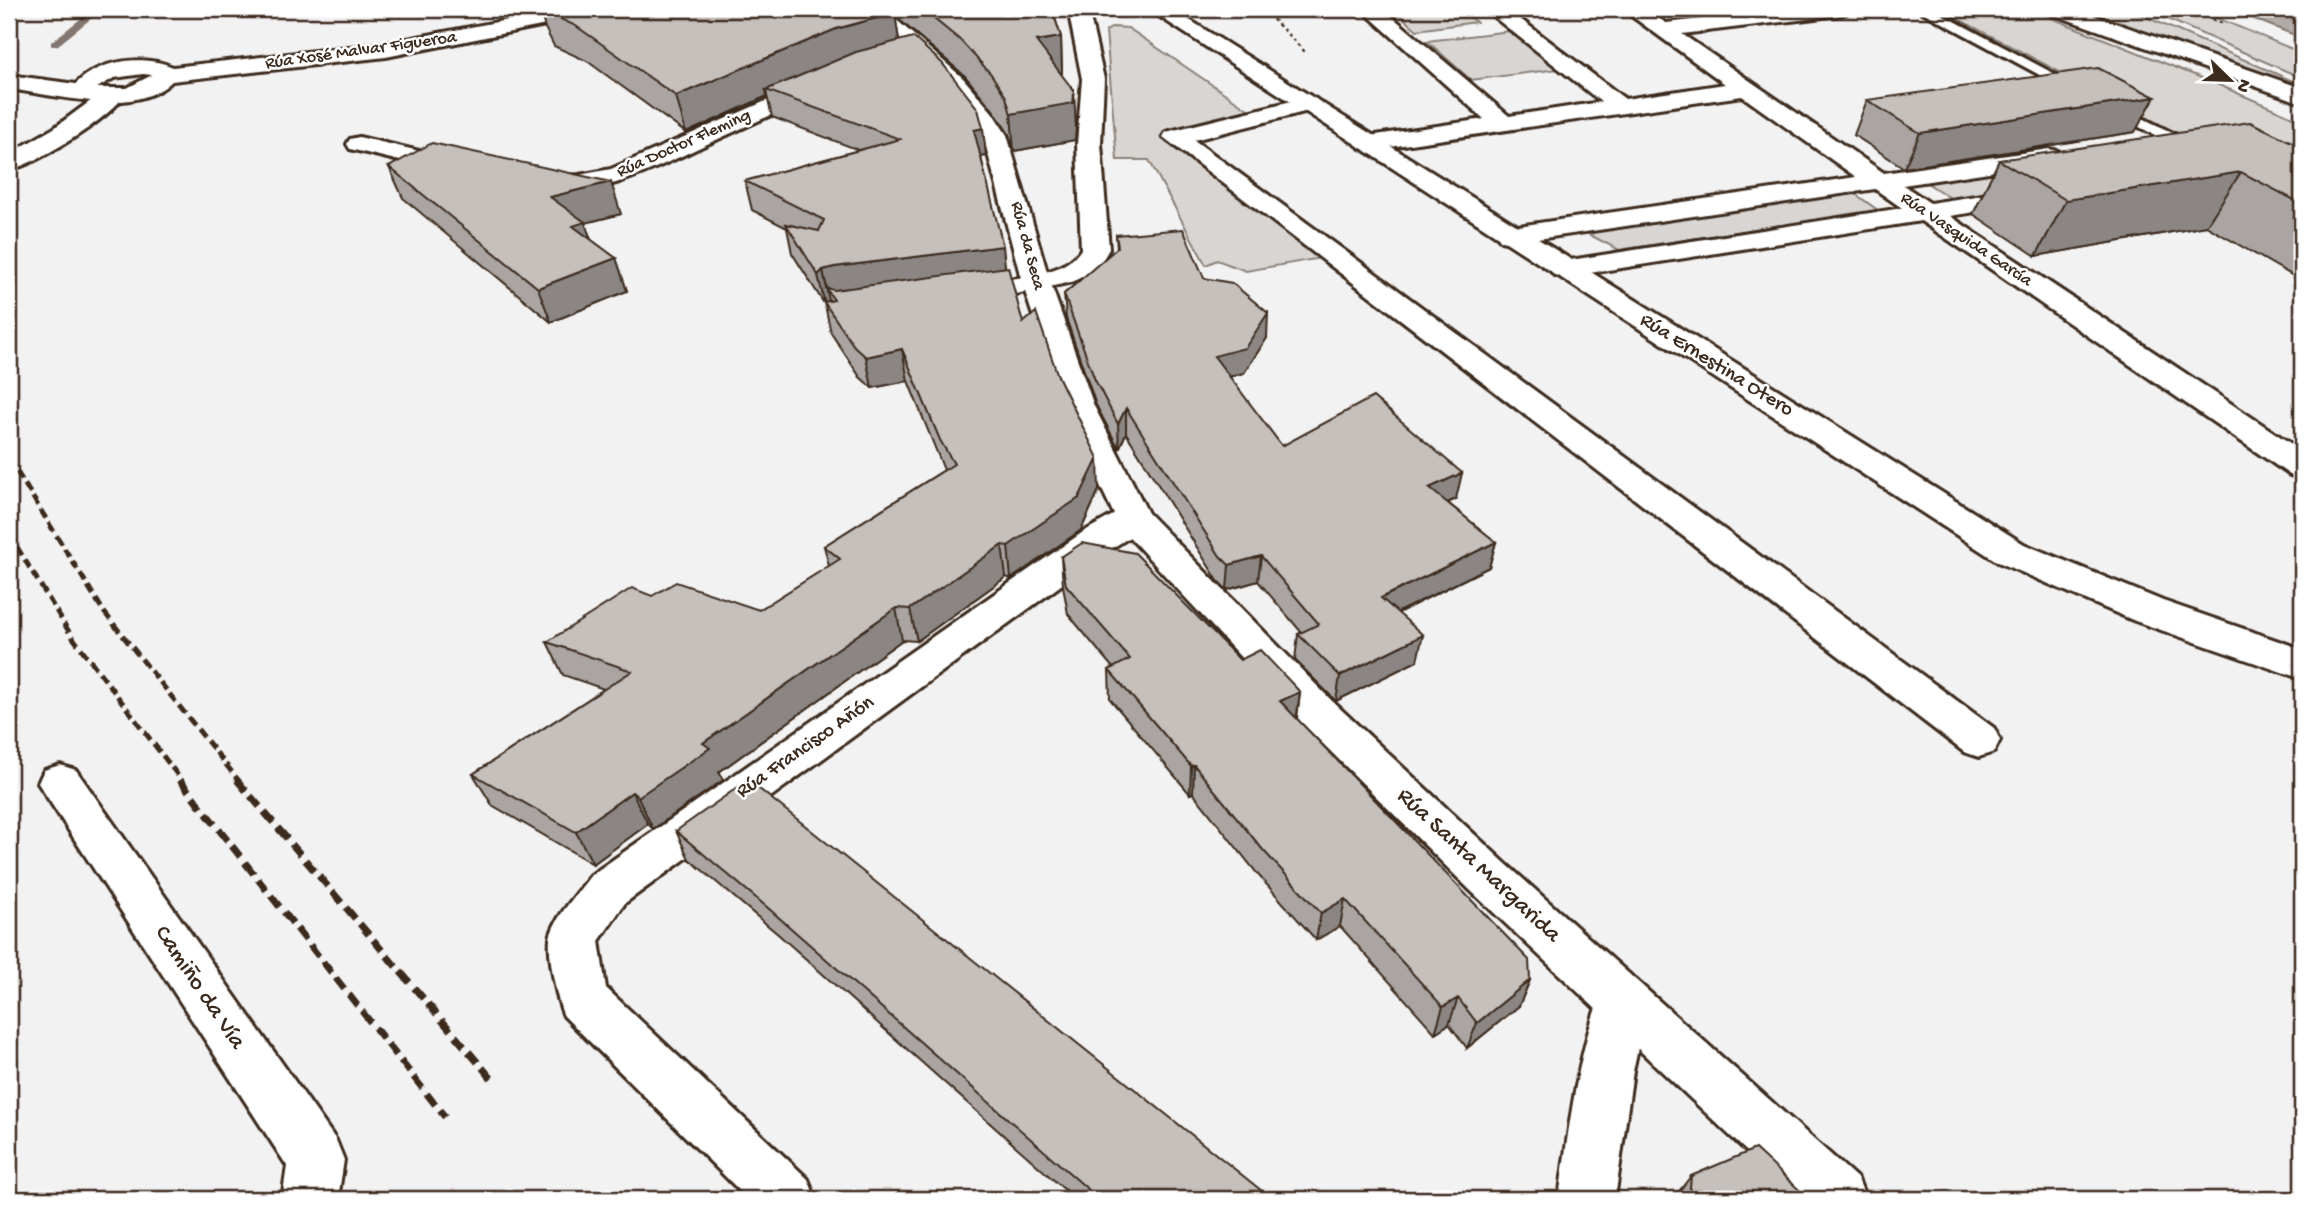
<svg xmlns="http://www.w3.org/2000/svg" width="2311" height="1208" viewBox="0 0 2311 1208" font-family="'Gochi Hand',sans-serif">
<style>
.green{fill:#d8d5d2;stroke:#8a8078;stroke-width:2}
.water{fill:#b2aba7;stroke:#827770;stroke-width:2}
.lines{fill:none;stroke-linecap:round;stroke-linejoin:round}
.stream{fill:#827770;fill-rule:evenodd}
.service-casing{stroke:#3b2a1e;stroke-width:6}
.pedestrian-casing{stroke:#3b2a1e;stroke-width:6}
.minor-casing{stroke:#3b2a1e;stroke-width:6}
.tertiary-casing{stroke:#3b2a1e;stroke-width:6}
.primary-casing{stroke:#3b2a1e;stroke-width:6}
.path{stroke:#3b2a1e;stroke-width:2.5;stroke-dasharray:3.5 3.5;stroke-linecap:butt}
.service{fill:#fff;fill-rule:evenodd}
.pedestrian{fill:#fff;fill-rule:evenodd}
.minor{fill:#fff;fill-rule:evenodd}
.tertiary{fill:#fff;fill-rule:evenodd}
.primary{fill:#fff;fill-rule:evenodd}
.rail-far1{stroke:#3b2a1e;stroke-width:5;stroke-dasharray:10 5;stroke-linecap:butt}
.rail{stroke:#3b2a1e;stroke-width:7;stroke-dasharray:14 7;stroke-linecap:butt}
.wall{fill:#aaa5a3;stroke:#3b2a1e;stroke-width:2}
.shaded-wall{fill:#8b8684;stroke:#3b2a1e;stroke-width:2}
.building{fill:#c6c0bd;stroke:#3b2a1e;stroke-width:2}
.labels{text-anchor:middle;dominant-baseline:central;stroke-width:5;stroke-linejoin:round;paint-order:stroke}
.far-street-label{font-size:18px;fill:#3b2a1e;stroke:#fff}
.street-label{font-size:21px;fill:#3b2a1e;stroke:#fff}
.near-street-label{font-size:24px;fill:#3b2a1e;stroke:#fff}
</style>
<rect width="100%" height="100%" fill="#f3f2f2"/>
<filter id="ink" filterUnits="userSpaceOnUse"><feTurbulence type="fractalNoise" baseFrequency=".0143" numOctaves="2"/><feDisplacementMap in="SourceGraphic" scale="14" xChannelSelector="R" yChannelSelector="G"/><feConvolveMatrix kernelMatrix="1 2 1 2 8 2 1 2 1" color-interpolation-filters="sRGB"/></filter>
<g filter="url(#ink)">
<path class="green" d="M1393,9h66l17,13 -59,8z
M1939,9h90l183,73 90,39v77z
M2075,9h53l174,76v3z
M2145,9h50l107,44v25z
M1113,27l15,1 120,81 1,4 -88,23 160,122 -75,13 -29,-11 -11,5 -57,-105h-32l-11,-129z
M1510,31l48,38 -87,11 -44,-39z
M2159,144l32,17 -239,38 -28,-18z
M1854,193l25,18 -260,39 -33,-17z"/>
<path class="water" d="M2229,9h73v29z"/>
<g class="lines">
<path class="stream" d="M93,9h10l-46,37h-6v-4z"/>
<defs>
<path id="service" d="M1917,9h15l153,81 -7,4 -5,-1z
M2110,102l89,44 2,3 -2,3h-12l-82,-43 -2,-3z"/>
<path id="pedestrian" d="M1361,9h22l126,107 92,-14 -117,-93h23l118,90 100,-15 -103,-75h23l21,14 124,-14h60l-3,4 -7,2 -158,19 202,139 165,-24 9,2 3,5 -3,5 -9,2 -146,22 27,18 98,-15 9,2 4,6 -4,6 -87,14 352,235v27l-12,-3 -369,-254 -357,56 -10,-2 -4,-6 4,-6 10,-2 338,-53 -27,-19 -364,54 -10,-2 -4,-6 4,-6 10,-2 345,-50 -114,-81 -373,54 -9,-2 -3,-5 3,-5 9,-2 115,-17z
M1308,97l8,2 4,5 -4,5 -122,31 800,588 6,12 -6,12 -15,5 -15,-5 -801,-615 3,-5z"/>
<path id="minor" d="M1068,9h20l16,70 -3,65 8,105 -12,20 -25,13 -65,14 -47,6 -10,-3 -5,-6 5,-6c35,-9 111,-4 131,-38l-4,-105 5,-65z
M818,78l8,2 3,5 -3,5c-37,17 -75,34 -112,51 -52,23 -120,63 -178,48l-4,-5 4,-5 43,-4 32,-6z
M112,89l8,2 4,5c-17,24 -87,68 -115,74v-16l45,-26 50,-37z
M359,137l112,26 4,5 -4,5 -9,3 -112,-27 -3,-5 3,-5z
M1133,507l13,4 5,8 -5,8 -37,23 -484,353 -26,38 7,47 202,191 8,20h-68l-184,-183c-7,-15 -18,-67 -13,-82 7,-21 27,-41 40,-59l492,-343 37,-21z
M60,765l16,5 260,370 8,20 -6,39h-56l5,-33 -249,-383 6,-13z
M1623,978l18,7 7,17 -15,69 -18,128h-56c9,-65 19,-154 46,-214z"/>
<path id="tertiary" d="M862,9h22l79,69 29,34 15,23 43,147 44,124 54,107 183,187 173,162 354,317 8,20h-69l-327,-309 -169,-168 -181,-195 -58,-121 -40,-124 -39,-147 -36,-47z
M1148,9h24l852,535 139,57 139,48v30l-167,-58 -137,-59z
M2046,9h29l227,79v15l-253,-90z"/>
<path id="primary" d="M566,9h40l-3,4 -7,2 -210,42 -214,24c-38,37 -115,14 -163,8v-14l67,9c22,-24 68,-30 97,-17l213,-24zM143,74l9,1 -25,13h-30l17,-10z"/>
</defs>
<use href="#service" class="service-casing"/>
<use href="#pedestrian" class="pedestrian-casing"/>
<use href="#minor" class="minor-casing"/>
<use href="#tertiary" class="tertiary-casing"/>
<use href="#primary" class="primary-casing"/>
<path class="path" d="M1263,9l43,44
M2186,9l38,15
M2298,9l4,1"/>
<use href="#service" class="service"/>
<use href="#pedestrian" class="pedestrian"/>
<use href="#minor" class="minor"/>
<use href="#tertiary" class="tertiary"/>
<use href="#primary" class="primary"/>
<path class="rail-far1" d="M9,459l95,153 135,169
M9,534l62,101 111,146"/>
<path class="rail" d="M180,780l265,337
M237,780l255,299"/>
</g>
<path class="wall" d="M536,9h516l9,28 1,36h-2l16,55 -1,12 -61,11 -5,-17 -15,-23 -29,-35 -70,-60 4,25 87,115 -5,1 24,110 18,56 35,53 41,114 -18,40 -70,49 -5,-2 -89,64 -15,-1 -183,132 4,8 -70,49 -5,-5 -55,40 -101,-59 -19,-31 131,-85 -41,-14 -16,-33 105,-46 107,14 70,-44 -5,-20 120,-76 -36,-89 -36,7 -12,-11 -29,-44 -6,-28 -33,-52 -5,-25 -35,-18 -7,-29 114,-31 -87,-33 -5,-21 -81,37 -99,-72 -33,-15 -9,-18 -5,-17 -2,1z
M1867,100l268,32 -231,36 -50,-33z
M2302,147v134l-96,-55 -170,30 -63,-42 26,-54z
M389,167l232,47 -36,9 6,17 25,18 11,33 -76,31 -148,-124z
M1116,235l88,43 63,60 -23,35 -15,4 53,69 174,53 -8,4 48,39 -7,25 -91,46 19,48 -81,40 -41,-41 3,-26 4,-1 -44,-52 -31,9 -9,-9 -92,-148 -7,16 -23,-44 -30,-87 -2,-24 53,-45z
M1061,557l179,103 60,32 -3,27 233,261 -11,26 -52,42 -18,-24 -14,9 -95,-107 -24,14 -56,-63 -67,-84 -3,1 -80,-95 -1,-29 4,-2 -45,-54 -5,-28z
M676,831l596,368h-197l-296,-264 -90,-76z
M1691,1176l118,23h-136z"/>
<path class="shaded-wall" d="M895,13l5,35 -134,42 1,6 -81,37 -10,-37 160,-67z
M1061,37l1,36 -24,4 -2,-36z
M1074,91l2,37 -1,12 -61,11 -3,-37z
M2155,97l-20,35 -231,36 16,-35z
M983,128l3,28 -9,1 -3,-27z
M2241,172l-35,54 -170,30 30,-56z
M611,182l10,32 -36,9 11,31 -46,-57z
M1003,246l3,30 -166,21 -13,-8 -4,-19 11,-3z
M616,258l11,33 -76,31 -13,-34z
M823,270l6,31 -5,1 1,3 -7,-30z
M1268,313l-1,25 -23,35 -31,8 1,-25z
M902,349l6,32 -36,7 -6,-31z
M1126,408v25l-7,16 -1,-25z
M1098,458l1,32 -18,40 -70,49 -3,-33z
M1462,473l-6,26 -32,14 5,-25z
M1496,542l-7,25 -113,56 5,-25z
M1002,545l4,32 -89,64 -7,-32z
M1261,556l-3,25 -31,9 2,-25z
M896,608l6,32 -183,132 4,8 -70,49 -15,-32 65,-54z
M1423,635l-6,26 -81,40 4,-25z
M1300,692l-4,29 -16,-20z
M1194,765l-1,28 -3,1 1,-28z
M632,792l16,32 -55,40 -17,-32z
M1345,899l-5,27 -24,14 5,-27z
M1530,980l-11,26 -52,42 10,-25z
M1458,998l-9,26 -14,9 8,-26z"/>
<path class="building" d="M542,9h348l5,4 -59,16 -160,67 -100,-70 -33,-15z
M922,9h130l9,28 -25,4 38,50 -1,12 -62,11 -5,-17 -15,-23 -30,-33z
M913,37l29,26 36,46 5,19 -9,2 29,116 -169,21 -11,3 -5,5 -32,-51 33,7 5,-11 -79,-39 155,-42 -134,-49 90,-38z
M2098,68l57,29 -235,36 -53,-33z
M2250,122l52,25v57l-61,-32 -175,28 -67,-40z
M432,143l179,39 -61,15 35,25 -12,4 43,32 -78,30 -149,-121z
M1183,229l21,49 28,5 36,30 -23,35 -31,8 68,90 91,-49 89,76 -33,15 67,54 -115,56 42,37 -83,41 -42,-42 21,-10 -58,-68 -32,9 -9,-9 -94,-148 -8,16 -23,-44 -31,-86 54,-47 -2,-12z
M1008,267l15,56 13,-11 22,64 40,82 -19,40 -71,48 -6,-1 -92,64 -14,-1 -193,135 7,5 -72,49 -6,-5 -56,40 -103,-58 159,-103 -85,-29 85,-54 20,8 24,-14 83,28 81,-51 -16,-13 130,-82 -14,-24 -38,-91 -36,8 -12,-11 -30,-44 10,-2 -8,-12 8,2z
M1082,543l53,10 105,107 20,-10 40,42 -20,9 249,259 1,20 -53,43 -19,-25 -15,9 -98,-108 -24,14 -58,-63 -69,-85 -3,1 -82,-96 21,-11 -64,-74 -5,-28z
M748,780l524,419h-173l-331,-291 -92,-77z
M1755,1149l54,50h-120l2,-23z"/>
</g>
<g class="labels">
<g class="far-street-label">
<text transform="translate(361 51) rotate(-8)">Rúa Xosé Malvar Figueroa</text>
<text transform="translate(684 144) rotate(-24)">Rúa Doctor Fleming</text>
<text transform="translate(1966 240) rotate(34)">Rúa Vasquida García</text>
<text transform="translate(1027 246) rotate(75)">Rúa da Seca</text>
</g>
<g class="street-label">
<text transform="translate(1716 366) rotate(32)">Rúa Ernestina Otero</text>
<text transform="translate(806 748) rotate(-35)">Rúa Francisco Añón</text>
</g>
<g class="near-street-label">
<text transform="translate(1478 866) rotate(43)">Rúa Santa Margarida</text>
<text transform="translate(199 988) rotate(56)">Camiño da Vía</text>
</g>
</g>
<rect width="2311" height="1208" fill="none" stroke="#fff" stroke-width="35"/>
<rect x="18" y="18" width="2276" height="1173" fill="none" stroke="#3b2a1e" stroke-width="2.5" filter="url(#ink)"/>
<g transform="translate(2230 80) rotate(113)" stroke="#ffffff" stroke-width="5" paint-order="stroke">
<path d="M0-5L12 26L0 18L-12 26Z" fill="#3b2a1e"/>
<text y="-10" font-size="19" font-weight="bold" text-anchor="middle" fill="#3b2a1e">N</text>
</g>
</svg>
